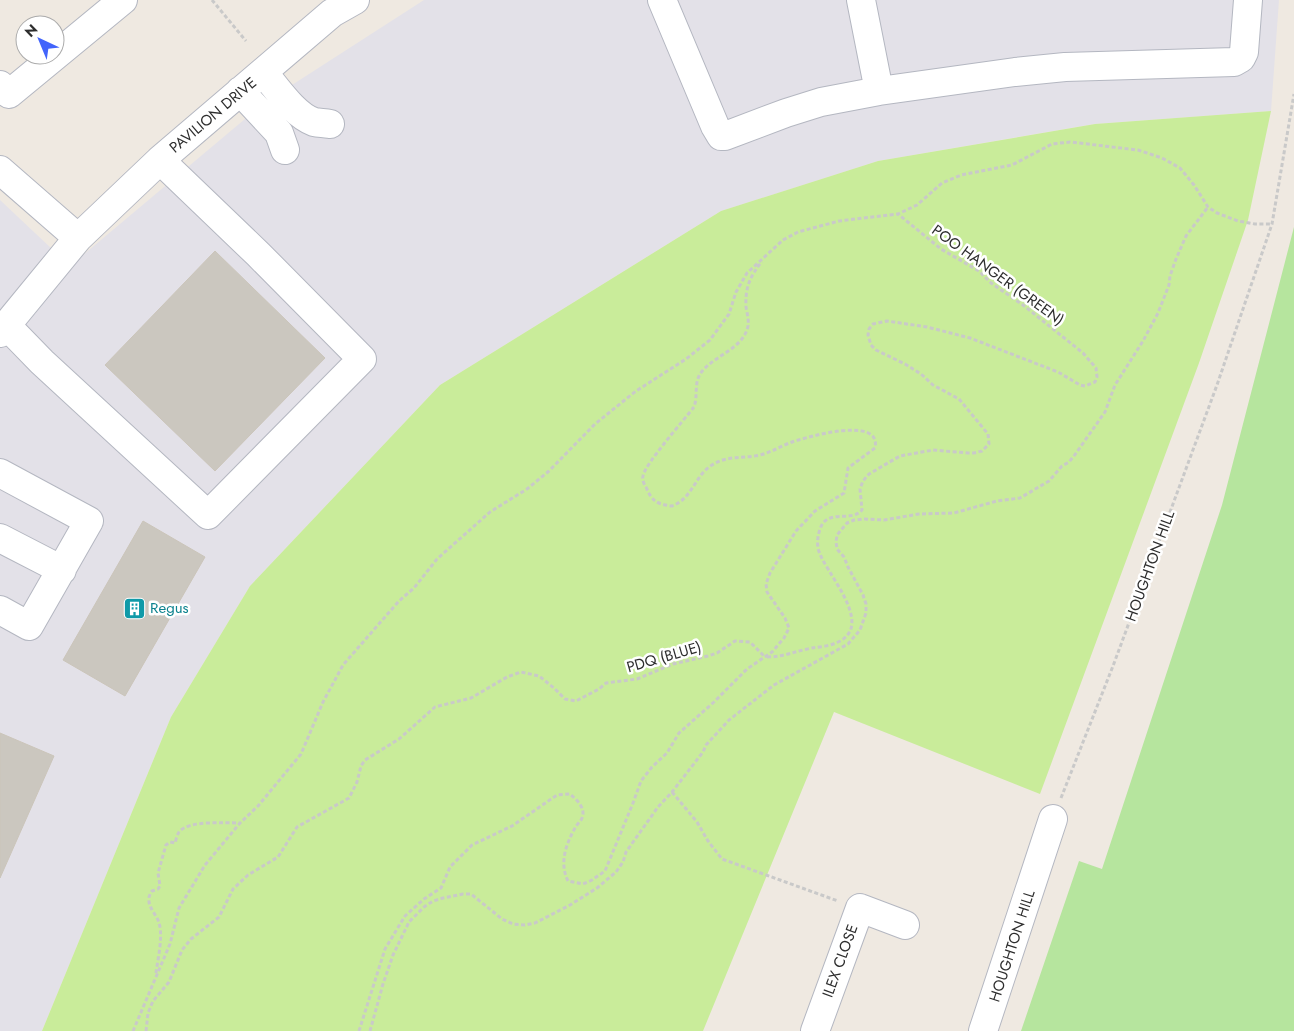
<svg xmlns="http://www.w3.org/2000/svg" width="1294" height="1031" viewBox="0 0 1294 1031" font-family="Jost,sans-serif">
<style>
.industrial{fill:#e3e1e8}
.green{fill:#b6e59e}
.pitch{fill:#c9ec9a}
.building{fill:#cbc7bf;stroke:#cbc5ba}
.lines{fill:none;stroke-linecap:round;stroke-linejoin:round}
.minor-casing{stroke:#b4b7c1;stroke-width:30}
.path{stroke:#c9c9c9;stroke-width:3;stroke-dasharray:4 2.5;stroke-linecap:butt}
.minor{stroke:#fff;stroke-width:28}
.labels{text-anchor:middle;dominant-baseline:central;stroke-width:5;stroke-linejoin:round;paint-order:stroke}
.street-label{font-size:15px;fill:#2e2e2e;stroke:#fff}
.culture-label{font-size:15px;fill:#0d838f;stroke:#fff;text-anchor:start}
</style>
<rect width="100%" height="100%" fill="#efe9e1"/>
<path class="industrial" d="M424,0h855l-8,111 -177,13 -216,37 -157,50 -281,174 -190,201 -79,131 -129,314h-42v-831l70,66 194,-163z"/>
<path class="green" d="M1294,227v804h-273l58,-170 23,8 120,-364z"/>
<path class="pitch" d="M1271,111l-23,109 -49,143 -159,431 -206,-82 -131,319h-661l129,-314 79,-131 190,-201 281,-174 157,-50 217,-37z"/>
<path class="building" d="M215,251l110,107 -110,113 -110,-106z
M143,521l62,36 -80,139 -62,-36z
M0,733l54,23 -54,122z"/>
<g class="lines">
<defs>
<path id="minor" d="M662,0l53,126 6,10h4l61,-23 35,-11 58,-11
M861,0l18,91 136,-19 50,-5 169,-5 7,-4 3,-6 4,-52
M263,72c13,15 31,43 51,50 5,1 11,1 16,2
M0,85l9,9 114,-94
M240,91l39,42 6,17
M0,170l78,68
M6,325l36,37 166,153 154,-156 -104,-105 -98,-94
M0,333l78,-95 82,-78 172,-147 23,-13
M0,473l89,48 -60,105 -29,-16
M0,538l62,32
M815,1031l45,-123 45,17
M983,1031l70,-212"/>
</defs>
<use href="#minor" class="minor-casing"/>
<path class="path" d="M212,0l34,41
M767,657c16,0 29,-6 45,-9 8,-1 18,-2 26,-6 39,-18 -16,-72 -20,-94 -1,-7 0,-13 2,-19 7,-21 31,-6 42,-19l-2,-21 3,-8 6,-7 31,-18 33,-6 35,3h6l8,-2 7,-7 -1,-10 -29,-35 -26,-14 -12,-11 -16,-10 -29,-14 -5,-5 -3,-10 1,-6 4,-5 14,-3 40,6 43,11 88,34 22,13 5,1 10,-4 2,-5 -1,-9 -13,-15 -60,-48 -32,-22 -12,-12 -38,-22 -43,-35
M672,792l25,30 11,19 14,18 116,42
M1061,798l52,-132 104,-281 55,-161 22,-130
M156,973c2,-16 8,-39 2,-53 -5,-10 -14,-18 -6,-29l6,-2 2,-3 -2,-13 8,-28 4,-3 5,1c1,-3 2,-8 4,-11 9,-12 47,-9 61,-9
M133,1031l37,-87 9,-36 26,-43 35,-42 18,-17 43,-52 22,-52 20,-37 56,-64 15,-13 23,-29 53,-47 37,-23 22,-18 46,-47 41,-33 50,-32 24,-19 19,-26 7,-22 11,-19 36,-33 15,-8 41,-11 59,-7 19,-9 25,-22 19,-8 51,-10 40,-21 18,-2 68,8 24,8 18,10 14,17 14,22 9,6 21,8 17,3h17
M146,1031l2,-18 5,-12 16,-19 13,-32 9,-11 28,-22 14,-28 15,-14 30,-18 19,-30 52,-29 8,-16 4,-16 4,-6 34,-21 36,-32 36,-9 36,-21 14,-5 18,4 15,12 11,11 11,2 23,-12 7,-6 31,-4 36,-15 35,-8 9,-3 18,-12 15,1 15,15
M359,1031l26,-82 20,-33 19,-17 17,-11 9,-21 22,-22 40,-19 45,-31 13,-1c7,6 16,14 12,24 -1,3 -5,6 -7,10 -9,16 -16,35 -7,53l15,3 9,-4 13,-9 28,-68 8,-22 11,-14 15,-14 12,-20 35,-31 33,-33 25,-17 12,-14 5,-10 -4,-10 -18,-26 -1,-8 4,-11 26,-42 19,-20 29,-18 4,-25 27,-20c7,-33 -68,-11 -83,-6 -11,4 -20,10 -32,13 -17,4 -33,0 -48,10 -17,10 -19,33 -40,41 -16,-2 -20,-5 -26,-19 -2,-3 -4,-7 -3,-11 2,-12 41,-56 51,-69 4,-11 0,-23 6,-33 13,-19 43,-24 48,-48 1,-6 -1,-13 -2,-19 -1,-20 4,-30 16,-46
M370,1031l13,-47 10,-29 16,-33 15,-15 9,-6 10,-3 20,-4h8l31,25 11,5 12,1 10,-2 35,-18 27,-17 19,-16 7,-10 3,-10 32,-45 14,-15 31,-40 3,-7 23,-25 45,-35 74,-41 12,-14 6,-17v-9l-3,-9 -15,-28 -4,-10 -7,-8 -1,-7 1,-7 10,-12 7,-3 11,-1 19,1 35,-6 35,-1 43,-12 23,-3 29,-17 13,-15 7,-4 5,-6 31,-44 10,-27 28,-44 15,-28 11,-28 1,-9 6,-17 10,-23 22,-29"/>
<use href="#minor" class="minor"/>
</g>
<defs>
<symbol id="building-square" viewBox="-11 -11 22 22"><rect x="-9" y="-9" width="18" height="18" rx="4" fill="#0f9aa8" stroke="#fff"/><path d="M-4-6H4V6H1V3H-1V6H-4ZM-2.5-4.3h1.7v1.8h-1.7ZM.8-4.3h1.7v1.8H.8ZM-2.5-1h1.7V.8h-1.7ZM.8-1h1.7V.8H.8Z" fill="#fff"/></symbol>
</defs>
<g fill-rule="evenodd">
<use href="#building-square" x="122" y="596" width="25" height="25"/>
</g>
<g class="labels">
<g class="street-label">
<text transform="translate(213 115) rotate(-40)">PAVILION DRIVE</text>
<text transform="translate(998 275) rotate(36)">POO HANGER (GREEN)</text>
<text transform="translate(1150 566) rotate(-70)">HOUGHTON HILL</text>
<text transform="translate(664 657) rotate(-16)">PDQ (BLUE)</text>
<text transform="translate(1012 946) rotate(-72)">HOUGHTON HILL</text>
<text transform="translate(840 961) rotate(-70)">ILEX CLOSE</text>
</g>
<g class="culture-label">
<text x="150" y="608">Regus</text>
</g>
</g>
<g transform="translate(40 40) rotate(316)"><circle r="24" fill="#ffffff" stroke="#ababab"/>
<path d="M0-4L9 19L0 12L-9 19Z" fill="#4264fb"/>
<text y="-8" font-size="14" font-weight="bold" text-anchor="middle" fill="#2e2e2e">N</text>
</g>
</svg>
